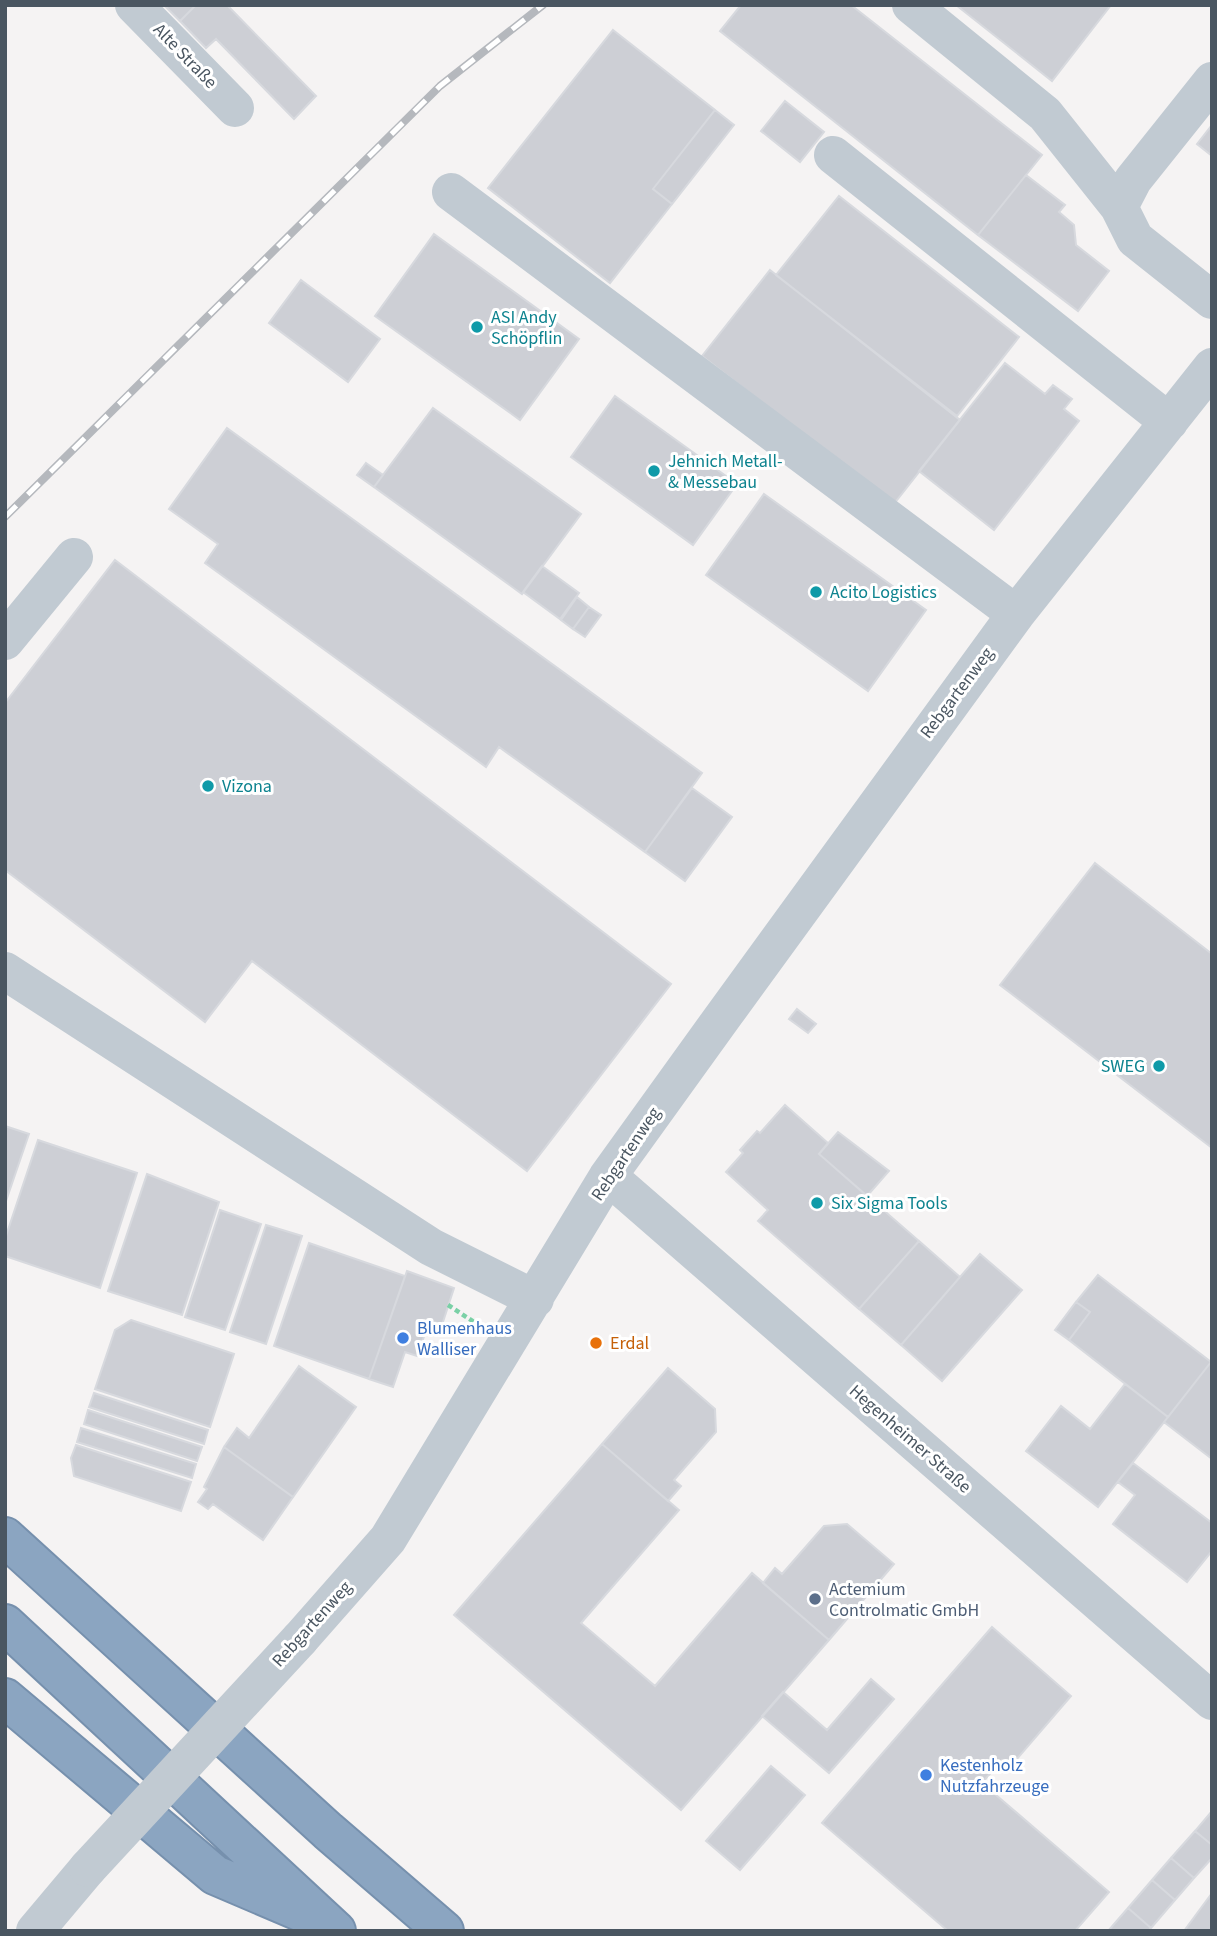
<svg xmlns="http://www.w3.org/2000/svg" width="1217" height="1936" viewBox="0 0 1217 1936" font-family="'Source Sans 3',sans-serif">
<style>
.building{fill:#cdcfd5;stroke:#d7d9de;stroke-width:2}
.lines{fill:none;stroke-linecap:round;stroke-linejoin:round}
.highway-casing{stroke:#7690ad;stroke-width:42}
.path{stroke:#7ad0a6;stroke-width:4.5;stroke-dasharray:5 3.5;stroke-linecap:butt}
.minor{stroke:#c1cad2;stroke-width:38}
.highway{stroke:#8ba5c1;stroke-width:38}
.rail-casing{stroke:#b5b8bd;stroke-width:8}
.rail{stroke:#fff;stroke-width:5;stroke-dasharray:16;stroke-linecap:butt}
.minor-bridge{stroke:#c1cad2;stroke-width:38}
.culture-dot{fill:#0f9aa8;stroke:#fff;stroke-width:2.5}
.shop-dot{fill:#3f7fe0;stroke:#fff;stroke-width:2.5}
.food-dot{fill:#e8710a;stroke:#fff;stroke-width:2.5}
.service-dot{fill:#5c6f8a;stroke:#fff;stroke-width:2.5}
.labels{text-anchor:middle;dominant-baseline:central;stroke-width:6;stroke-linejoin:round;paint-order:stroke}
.street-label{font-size:18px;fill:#4a5661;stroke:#fff}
.culture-label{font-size:18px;fill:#0d838f;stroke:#fff;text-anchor:start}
.shop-label{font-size:18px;fill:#366cbe;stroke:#fff;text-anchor:start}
.food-label{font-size:18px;fill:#c56008;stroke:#fff;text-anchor:start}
.service-label{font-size:18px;fill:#4e5e75;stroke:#fff;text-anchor:start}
</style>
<rect width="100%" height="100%" fill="#f5f3f3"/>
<path class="building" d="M164,5h32l-16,16z
M196,5h31l89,91 -22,23 -78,-80 -10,9 -26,-27z
M741,5h110l191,150 -64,80 -258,-204z
M956,5h155l-59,76z
M613,30l102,80 -62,79 19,15 -62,79 -122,-95z
M785,101l39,31 -24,30 -39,-31z
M715,110l19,15 -62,79 -19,-15z
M1212,125v31l-15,-12z
M1026,175l39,30 -6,7 15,13 2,20 33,26 -31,40 -100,-76z
M839,196l180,141 -62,79 -181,-141z
M434,234l145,105 -59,81 -145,-104z
M770,270l190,150 -67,85 -191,-149z
M301,280l79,59 -32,43 -79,-59z
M1005,363l40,31 8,-9 19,14 -8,10 15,12 -85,109 -75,-59z
M615,396l122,88 -44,61 -122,-88z
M433,408l148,106 -59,80 -148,-107z
M227,428l475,345 -57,79 -146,-105 -13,20 -281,-204 13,-19 -49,-35z
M366,463l17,12 -9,12 -17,-12z
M764,494l162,116 -58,81 -162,-116z
M115,560l556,424 -144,187 -275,-210 -47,61 -200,-152v-167z
M542,566l37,27 -19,26 -37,-27z
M577,597l12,10 -16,22 -12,-9z
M589,607l12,8 -16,22 -12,-8z
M692,788l40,29 -47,64 -40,-29z
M1095,863l117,91v194l-212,-163z
M797,1009l19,15 -8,9 -19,-14z
M785,1105l43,38 -9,11 100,87 -60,68 -101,-88 10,-11 -42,-38 17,-19 -3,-3 17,-19 3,2z
M5,1126l24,8 -24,70z
M838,1132l51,39 -22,25 -48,-42z
M38,1140l99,33 -37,115 -95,-32v-17z
M147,1174l72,28 -37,113 -74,-24z
M220,1210l41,14 -36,106 -40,-13z
M266,1225l36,11 -36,108 -36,-12z
M919,1241l41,36 -59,68 -42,-36z
M309,1243l96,33 -36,103 -95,-33z
M980,1254l42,36 -80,91 -41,-36z
M407,1271l47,17 -12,37 -12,-5 -13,36 -12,-4 -12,35 -24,-8z
M1098,1275l113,87 -43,55 -99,-77 21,-28 -14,-10z
M1076,1302l14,10 -21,28 -14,-10z
M131,1320l103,34 -24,73 -115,-38 20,-59z
M1211,1362l1,1v96l-48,-37z
M299,1366l57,41 -63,90 -69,-50 13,-19 12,10z
M668,1368l47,41 1,23 -42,48 7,6 -13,15 -66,-57z
M1125,1384l43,33 -70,90 -72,-56 35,-45 29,23z
M94,1393l114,37 -4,14 -115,-37z
M88,1410l114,37 -5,14 -113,-37z
M81,1428l115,36 -4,14 -115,-36z
M602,1444l77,66 -98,113 74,63 97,-113 77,67 -148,170 -227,-195z
M76,1445l115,37 -10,29 -107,-35 -3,-18z
M224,1447l69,50 -30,43 -50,-36 -5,5 -10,-7 9,-13 -3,-2z
M1133,1463l79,60v28l-25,31 -74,-58 22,-29 -17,-13z
M847,1524l47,40 -65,76 -66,-57 12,-15 7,6 42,-48z
M992,1627l79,69 -61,71 -8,-7 -20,23 127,109 -34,39h-127l-126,-108z
M871,1679l23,20 -65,74 -67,-57 21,-24 44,38z
M771,1766l34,29 -65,75 -34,-29z
M1212,1811v34l-17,-14z
M1195,1831l17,14v13l-18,20 -23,-20z
M1171,1858l23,20 -19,22 -23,-20z
M1152,1880l23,20 -24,28 -23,-20z
M1212,1893v38h-28z
M1128,1908l23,20 -3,3h-40z"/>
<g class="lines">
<defs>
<path id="highway" d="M5,1537l323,294 116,100
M5,1624l331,307
M5,1698l210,177 89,38"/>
</defs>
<use href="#highway" class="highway-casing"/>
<path class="path" d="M448,1305l29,19"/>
<path class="minor" d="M134,5l101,103
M911,5l134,109 74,93
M1212,81l-79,99 -14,27 16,32 77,61
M833,155l336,267
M451,192l565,422
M5,641l69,-84
M5,971l426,276 104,52
M608,1176l604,525
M300,1639l88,-100 220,-363 116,-161 292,-401 196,-247
M35,1931l53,-63"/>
<use href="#highway" class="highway"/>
<defs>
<path id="rail" d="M5,517l435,-431 103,-81"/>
</defs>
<use href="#rail" class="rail-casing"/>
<use href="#rail" class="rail"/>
<path class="minor-bridge" d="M88,1868l212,-229"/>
</g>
<g class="culture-dot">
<circle cx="477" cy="327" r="7"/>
<circle cx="654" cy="471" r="7"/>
<circle cx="816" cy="592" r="7"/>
<circle cx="208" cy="786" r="7"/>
<circle cx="1159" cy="1066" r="7"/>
<circle cx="817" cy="1203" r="7"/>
</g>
<g class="shop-dot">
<circle cx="403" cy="1338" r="7"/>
<circle cx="926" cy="1775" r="7"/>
</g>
<circle class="food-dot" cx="596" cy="1343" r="7"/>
<circle class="service-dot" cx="815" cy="1599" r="7"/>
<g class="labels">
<g class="street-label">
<text transform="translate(185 56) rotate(46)">Alte Straße</text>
<text transform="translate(957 693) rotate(-53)">Rebgartenweg</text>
<text transform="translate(626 1154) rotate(-56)">Rebgartenweg</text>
<text transform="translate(910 1439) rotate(41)">Hegenheimer Straße</text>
<text transform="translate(312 1624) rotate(-48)">Rebgartenweg</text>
</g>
<g class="culture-label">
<text x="491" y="317">ASI Andy<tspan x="491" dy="21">Schöpflin</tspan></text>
<text x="668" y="461">Jehnich Metall-<tspan x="668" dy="21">&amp; Messebau</tspan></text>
<text x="830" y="592">Acito Logistics</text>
<text x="222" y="786">Vizona</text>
<text x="1145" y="1066" text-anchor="end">SWEG</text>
<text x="831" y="1203">Six Sigma Tools</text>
</g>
<g class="shop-label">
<text x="417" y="1328">Blumenhaus<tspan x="417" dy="21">Walliser</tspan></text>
<text x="940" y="1765">Kestenholz<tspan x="940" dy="21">Nutzfahrzeuge</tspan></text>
</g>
<g class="food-label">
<text x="610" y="1343">Erdal</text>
</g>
<g class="service-label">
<text x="829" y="1589">Actemium<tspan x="829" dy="21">Controlmatic GmbH</tspan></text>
</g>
</g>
<rect width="1217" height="1936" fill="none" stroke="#4a5661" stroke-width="14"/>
</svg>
